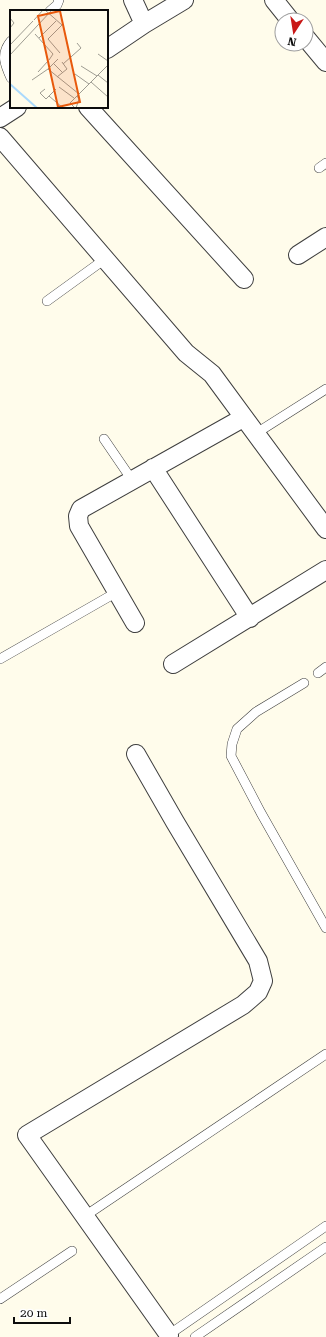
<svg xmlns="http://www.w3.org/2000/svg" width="326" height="1337" viewBox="0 0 326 1337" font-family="'Roboto Serif',serif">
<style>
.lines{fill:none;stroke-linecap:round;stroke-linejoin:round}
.lane-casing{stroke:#3f3f3f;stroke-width:10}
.street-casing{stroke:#3f3f3f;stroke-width:20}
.lane{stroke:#fff;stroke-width:9}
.street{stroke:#fff;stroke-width:18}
.inset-river{fill:none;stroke:#aad9fc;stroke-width:2}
.inset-road{fill:none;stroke:#9e9c92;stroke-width:1}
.view{fill:#e8590c;fill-opacity:0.15;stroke:#e8590c;stroke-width:2}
.inset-edge{fill:none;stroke:#0c0c0c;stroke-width:2}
</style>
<rect width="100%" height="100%" fill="#fffceb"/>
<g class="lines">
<defs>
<path id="lane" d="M50,11l7,-6 2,-5
M11,41c-11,13 -6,24 0,37
M319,168l7,-5
M47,301l58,-42
M255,434l71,-45
M104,439l28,41
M0,659l117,-67
M318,673l8,-6
M304,683l-48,29 -19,17 -5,15 -1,12 30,57 65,115
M85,1216l241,-162
M0,1299l72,-48
M167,1336l159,-110
M195,1337l131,-90"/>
<path id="street" d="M274,0l16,20
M144,24l40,-24
M306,38l20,24
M107,49l37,-25 -11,-24
M88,107l156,172
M0,118l17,-11
M0,137l186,216 26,21 114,155
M298,255l28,-18
M153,468l97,150
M135,623l-56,-97 -1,-10 3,-7 162,-91
M173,664l153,-94
M136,754l39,68 83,139 5,20 -5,11 -15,13 -216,130 142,200"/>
</defs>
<use href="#lane" class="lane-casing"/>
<use href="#street" class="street-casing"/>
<use href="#lane" class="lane"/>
<use href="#street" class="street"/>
</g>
<g transform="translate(10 10)">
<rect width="98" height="98" fill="#fffceb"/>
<path class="inset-river" d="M0,74l27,24"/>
<path class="inset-road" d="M35,0l17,15 -14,14 12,14M0,8l4,5 -4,5M24,10l9,-10M25,24l18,20 -4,6M29,28l17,-17M0,35l23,-24M88,44l10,7M0,45l42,-45M48,49l-10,10 31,25M44,54l9,9M53,54l18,-16 -4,-5M71,56l16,10M28,62l10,-11M65,64l14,10M88,65l10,8M47,67l10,-8 -5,-7M22,70l16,-11M81,72l17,15M49,77l15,11M35,79l-5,4 6,6 3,-3M46,79l-7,7 14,12M65,98l-5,-5 38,-38M66,98l3,-9 -2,-3"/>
<path class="view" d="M50,1l20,91 -22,5 -20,-91z"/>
<rect width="98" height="98" class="inset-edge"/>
</g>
<g transform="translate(294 32) rotate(192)"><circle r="19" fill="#ffffff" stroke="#9e9e9e"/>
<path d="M0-3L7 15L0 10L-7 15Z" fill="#c91817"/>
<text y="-6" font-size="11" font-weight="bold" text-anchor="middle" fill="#0c0c0c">N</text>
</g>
<path d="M14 1317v6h56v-6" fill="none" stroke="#0c0c0c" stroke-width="2"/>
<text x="20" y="1317" font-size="12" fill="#0c0c0c" stroke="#ffffff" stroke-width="3" paint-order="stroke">20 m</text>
</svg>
